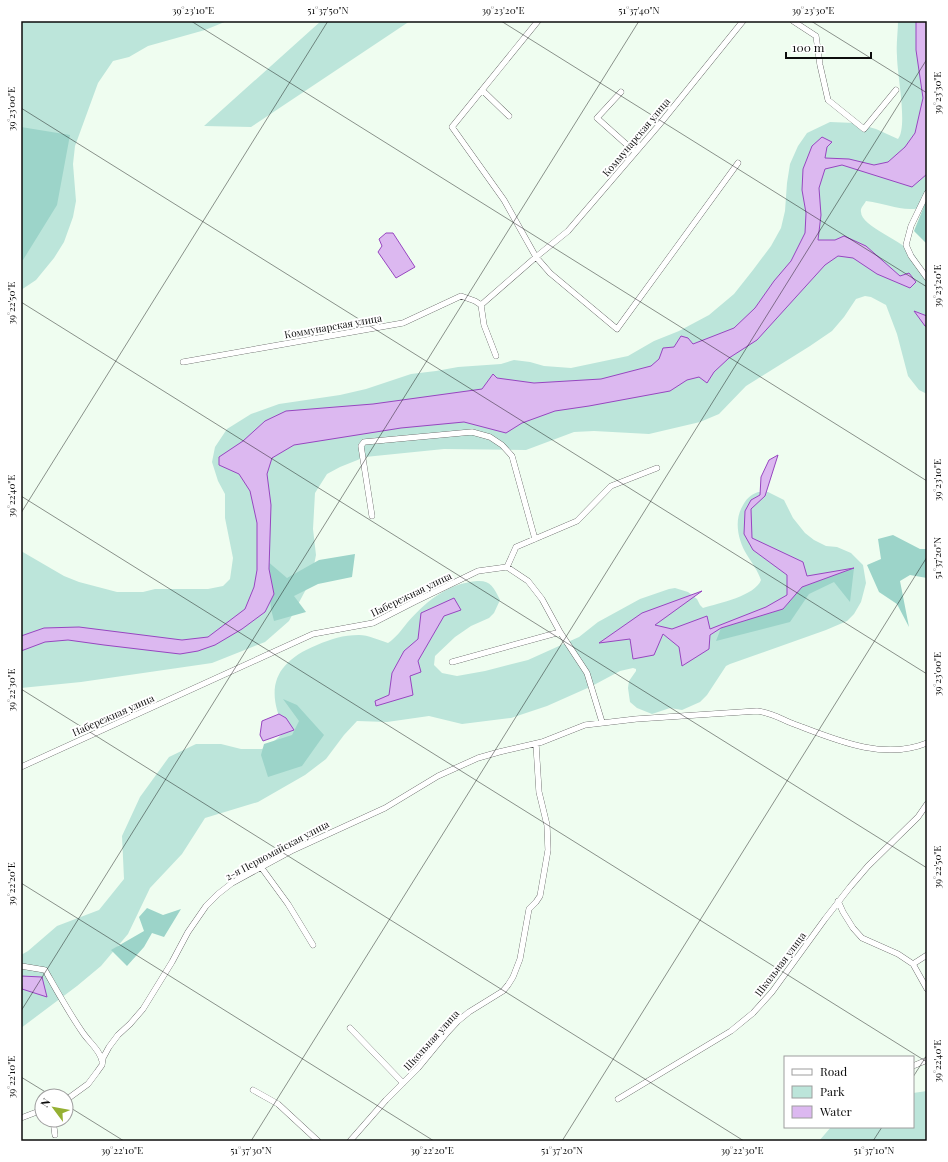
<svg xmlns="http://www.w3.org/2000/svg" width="948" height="1162" viewBox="0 0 948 1162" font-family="'Playfair Display',serif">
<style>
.green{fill:#bce5da}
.forest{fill:#9cd4c9}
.water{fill:#dcb8f0;stroke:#9746c0}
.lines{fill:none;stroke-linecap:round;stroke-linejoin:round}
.minor-casing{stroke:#404040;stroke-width:6}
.minor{stroke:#fff;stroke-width:5.5}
.ticks{fill:none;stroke:#0d0d0d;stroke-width:1;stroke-opacity:0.45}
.labels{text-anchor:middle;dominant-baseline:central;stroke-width:4;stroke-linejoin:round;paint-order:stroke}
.street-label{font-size:10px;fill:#0d0d0d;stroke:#fff}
.neatline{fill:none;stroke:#0d0d0d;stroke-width:1.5}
.ticks-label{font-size:10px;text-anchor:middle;fill:#0d0d0d}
</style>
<rect width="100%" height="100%" fill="#effdf0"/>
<path class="green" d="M21,21h206l-22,9 -57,16 -19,11 -16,4 -15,22 -23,63 -2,18 3,37 -3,16 -9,25 -10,16 -18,22 -15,10z
M321,21h89l-159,106 -47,-1z
M898,21h29v186c-26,6 -37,-3 -61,-6 -2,4 -6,7 -5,11 0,15 44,29 54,44 6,8 9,20 12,29v109l-8,-4 -11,-14 -11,-42 -11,-29 -15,-8 -6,-1 -9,3 -12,18 -12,14 -22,15 -64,40 -27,28 -19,8 -51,12 -55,-3 -20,1 -48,18 -82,-1 -79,8 -25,10 -13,7 -12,19 -2,36 3,26 -5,25 -22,41 -24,21 -53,21 -131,19 -60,6v-137l43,25 15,6 38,10h26l12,-3h53l15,-3 7,-7 3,-21 -8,-40v-24l-7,-13 -6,-19 3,-15 12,-18 24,-15 28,-10 61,-9 26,-6 45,-15 25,-3 22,-4 43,-3 13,-4 16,2 14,4 27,2 57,-12 26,-15 25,-10 30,-16 25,-21 19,-24 18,-24 10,-18 4,-17 2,-28 3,-19 8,-18 9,-13 23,-11 25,1 21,6 22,10c10,-12 -1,-65 -1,-83 -1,-12 1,-24 1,-35z
M758,492h10l16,8 9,18 12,15 9,7 12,6 11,1 14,6 12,12 3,18 -5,19 -7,12 -7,7 -21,9 -96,34 -4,2 -19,29 -7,7 -18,8 -12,-2 -18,6 -15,-6 -7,-6 -2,-14 1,-7 7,-10v-2l-3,-1 -13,3 -28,15 -45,20 -36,12 -49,6 -33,-8 -42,6 -30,-1 -13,14 -18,24 -21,16 -47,27 -53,16 -23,36 -32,34 -22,46 -27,32 -24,20 -56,42v-73l7,-4 29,-25 42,-16 25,-31 -2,-43 18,-39 29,-40 27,-13h25l20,5h21l6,-3 11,-9 6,-7c-21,-42 -10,-68 32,-85 14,-6 26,-10 42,-10 9,0 20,5 29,8 8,-5 14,-14 19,-20 17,-20 38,-37 63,-41 19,-4 23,3 30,18l-6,13 -5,5 -18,8 -16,11 -20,19 -1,9 8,8 15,3 28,-5 43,-11 51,-23 19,-15 42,-23 29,-10 6,-1 13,4 9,7 3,6 3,3c16,-5 52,-12 58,-28 -3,-9 -9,-17 -14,-25 -9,-14 -13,-34 -5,-48 4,-8 8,-12 16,-15z
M927,1091v50h-108l12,-14h82v-34z"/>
<path class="forest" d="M21,127l49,8 -13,70 -34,55h-2z
M927,199v45l-13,-13z
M893,535l27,14h7v29l-17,-3 -10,6 9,46 -12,-23 -18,-12 -12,-27 14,-6 -3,-20z
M355,554l-3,23 -34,7 -24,12 12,16 -32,9 -3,-12 -5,-49 21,18 32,-18z
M854,568l-4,34 -16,-20 -25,12 -19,28 -74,19 5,-13 62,-19 19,-22z
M283,699l14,6 27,30 -22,31 -34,11 -7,-22 3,-11 28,-9 7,-14z
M147,908l16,7 18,-6 -17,28 -12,-4 -8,14 -17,19 -16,-16 33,-19 -5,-14z"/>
<path class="water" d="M916,21h11v153l-15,13 -70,-22 -17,4 -6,19 2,27 -3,25h17l9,-4 22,10 34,30 9,-3 7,9 -6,6 -33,-14 -24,-16 -15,-2 -13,9 -68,75 -28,18 -15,14 -7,11 -8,-6 -12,3 -17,11 -81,15 -34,5 -33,12 -16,10 -42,-11 -63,6 -107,17 -22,13 -5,16 4,31 -2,64 5,25 -9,18 -23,17 -27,16 -17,6 -18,3 -76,-9 -36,-5 -23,2 -24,9v-15l23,-8 35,-1 103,13 26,-3 37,-28 9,-22 3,-17v-47l-7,-32 -11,-17 -20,-9v-8l24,-16 22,-20 21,-10 87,-7 109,-15 11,-15 4,4 37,5 67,-4 50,-13 8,-7 4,-11 11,-1 7,-11 7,2 5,6 18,-7 23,-9 21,-20 19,-27 17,-20 14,-28 1,-20 -4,-23 1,-21 9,-23 10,-9 10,5 -5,5 -2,11 24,1 25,6 14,-3 17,-15 10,-14 8,-35 -7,-48z
M386,233h7l22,34 -19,11 -18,-26 4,-6 -3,-7z
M914,311l13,5v11l-2,-1z
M778,455l-13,41 -14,13 1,29 51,24 4,14 47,-8 -52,19 -19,22 -62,19 -11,7 -1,14 -27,17 -3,-19 -16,-13 -9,21 -21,4 -3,-20 -31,4 43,-30 60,-22 -47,34 17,4 35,-13 3,13 56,-22 21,-12v-20l-34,-25 -9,-16 1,-23 6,-11 9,-5 1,-18 8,-17z
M454,598l7,12 -17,6 -26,45 3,11 -11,4 3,19 -37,11 -1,-5 14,-6 3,-22 12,-22 14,-12 3,-26z
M279,714l7,4 8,12 -31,11 -3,-6 2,-14z
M21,976l21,1 5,20 -25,-8z"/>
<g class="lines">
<defs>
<path id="minor" d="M538,21l-86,106 52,73 32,57 14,16 67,56 121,-166
M793,21l23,15 4,29 8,35 36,29 32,-39
M482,90l27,26
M621,92l-24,26 38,34
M927,193l-16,33 -5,19 5,11 16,22
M496,356l-12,-31 -3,-20 55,-48 32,-26 91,-106 84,-104
M183,362l220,-39 58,-27 14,5 6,4
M372,516l-11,-70 3,-4 108,-10 18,5 12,8 10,11 23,83
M507,567l9,-20 61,-26 34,-35 46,-18
M452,662l108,-30
M21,767l292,-133 60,-11 41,-21 64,-31 29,-4 21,14 14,18 18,33 27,41 15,49
M261,867l27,37 25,41
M838,901l5,11 10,16 9,10 36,16 15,10
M927,955l-14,9 14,25
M21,966l24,4c12,21 24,43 38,63 6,9 17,17 19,28
M350,1028l53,55
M913,1066l14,-6
M253,1090l25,14 40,37
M618,1099l113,-68 22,-18 19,-21 53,-73 25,-32 18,-21 50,-49 9,-13
M66,1100l22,-16 9,-12 5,-7 1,-7 6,-11 9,-12 12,-11 13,-15 29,-47 16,-30 18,-26 12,-12 14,-11 59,-32 94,-43 53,-32 40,-18 21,-6 43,-10 43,-17 51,-6 121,-8c15,2 24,8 37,13 42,16 89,37 133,19
M21,1118l21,-8
M53,1120l2,15
M350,1141l36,-41 32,-32 28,-34 12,-13 11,-9 34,-21 5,-6 5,-8 7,-18 9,-50 7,-7 4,-6 8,-46 -1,-25 -8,-33 -3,-48"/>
</defs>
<use href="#minor" class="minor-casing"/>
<use href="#minor" class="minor"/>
</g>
<path class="ticks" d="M191,21l736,460M501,21l426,266M811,21l116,72M21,108l906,566M21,302l906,566M21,496l906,566M21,513l307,-492M21,689l723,452M21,883l413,258M21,1011l618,-990M21,1077l31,19M913,1077l14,-22M66,1105l58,36M251,1141l676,-1082M562,1141l365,-584M873,1141l9,-14"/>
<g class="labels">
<g class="street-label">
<text transform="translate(636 137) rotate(-50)">Коммунарская улица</text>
<text transform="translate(333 326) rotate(-10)">Коммунарская улица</text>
<text transform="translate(411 594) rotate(-26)">Набережная улица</text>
<text transform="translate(113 715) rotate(-24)">Набережная улица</text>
<text transform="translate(277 850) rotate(-28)">2-я Первомайская улица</text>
<text transform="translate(780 964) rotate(-53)">Школьная улица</text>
<text transform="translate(431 1040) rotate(-48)">Школьная улица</text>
</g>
</g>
<rect width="948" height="1162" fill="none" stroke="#ffffff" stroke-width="44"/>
<rect x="784" y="1056" width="130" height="72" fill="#ffffff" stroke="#9e9e9e"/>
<rect x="792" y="1069" width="20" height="6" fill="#ffffff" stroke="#9e9e9e"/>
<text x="820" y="1076" font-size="12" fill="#0d0d0d">Road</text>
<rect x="792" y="1086" width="20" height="12" fill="#bce5da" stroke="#9e9e9e"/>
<text x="820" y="1096" font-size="12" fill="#0d0d0d">Park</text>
<rect x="792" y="1106" width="20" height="12" fill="#dcb8f0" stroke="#9e9e9e"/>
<text x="820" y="1116" font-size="12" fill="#0d0d0d">Water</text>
<g transform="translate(54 1108) rotate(302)"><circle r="19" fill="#ffffff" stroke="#9e9e9e"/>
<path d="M0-3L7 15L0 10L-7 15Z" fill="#95b033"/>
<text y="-6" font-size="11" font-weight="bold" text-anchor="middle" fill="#0d0d0d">N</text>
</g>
<path d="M786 52v6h85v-6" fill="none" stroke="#0d0d0d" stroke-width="2"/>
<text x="792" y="52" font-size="12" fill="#0d0d0d" stroke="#ffffff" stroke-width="3" paint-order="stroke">100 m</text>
<rect x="22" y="22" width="904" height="1118" class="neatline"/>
<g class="ticks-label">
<text x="193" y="14">39°23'10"E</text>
<text x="328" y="14">51°37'50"N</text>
<text x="503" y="14">39°23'20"E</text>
<text x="639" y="14">51°37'40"N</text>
<text x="813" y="14">39°23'30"E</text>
<text transform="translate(937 93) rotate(-90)" y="4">39°23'30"E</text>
<text transform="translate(11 109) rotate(-90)" y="4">39°23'00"E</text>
<text transform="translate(937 286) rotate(-90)" y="4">39°23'20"E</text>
<text transform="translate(11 303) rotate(-90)" y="4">39°22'50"E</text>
<text transform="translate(937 480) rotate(-90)" y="4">39°23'10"E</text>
<text transform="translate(11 496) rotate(-90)" y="4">39°22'40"E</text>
<text transform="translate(937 558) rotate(-90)" y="4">51°37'20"N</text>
<text transform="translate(937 674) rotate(-90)" y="4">39°23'00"E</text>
<text transform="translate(11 690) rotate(-90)" y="4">39°22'30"E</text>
<text transform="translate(937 867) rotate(-90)" y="4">39°22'50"E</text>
<text transform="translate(11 884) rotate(-90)" y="4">39°22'20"E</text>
<text transform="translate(937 1061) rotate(-90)" y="4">39°22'40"E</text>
<text transform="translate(11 1077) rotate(-90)" y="4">39°22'10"E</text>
<text x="122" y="1154">39°22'10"E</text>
<text x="251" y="1154">51°37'30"N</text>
<text x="432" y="1154">39°22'20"E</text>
<text x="562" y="1154">51°37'20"N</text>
<text x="742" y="1154">39°22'30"E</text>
<text x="874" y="1154">51°37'10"N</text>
</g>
</svg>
